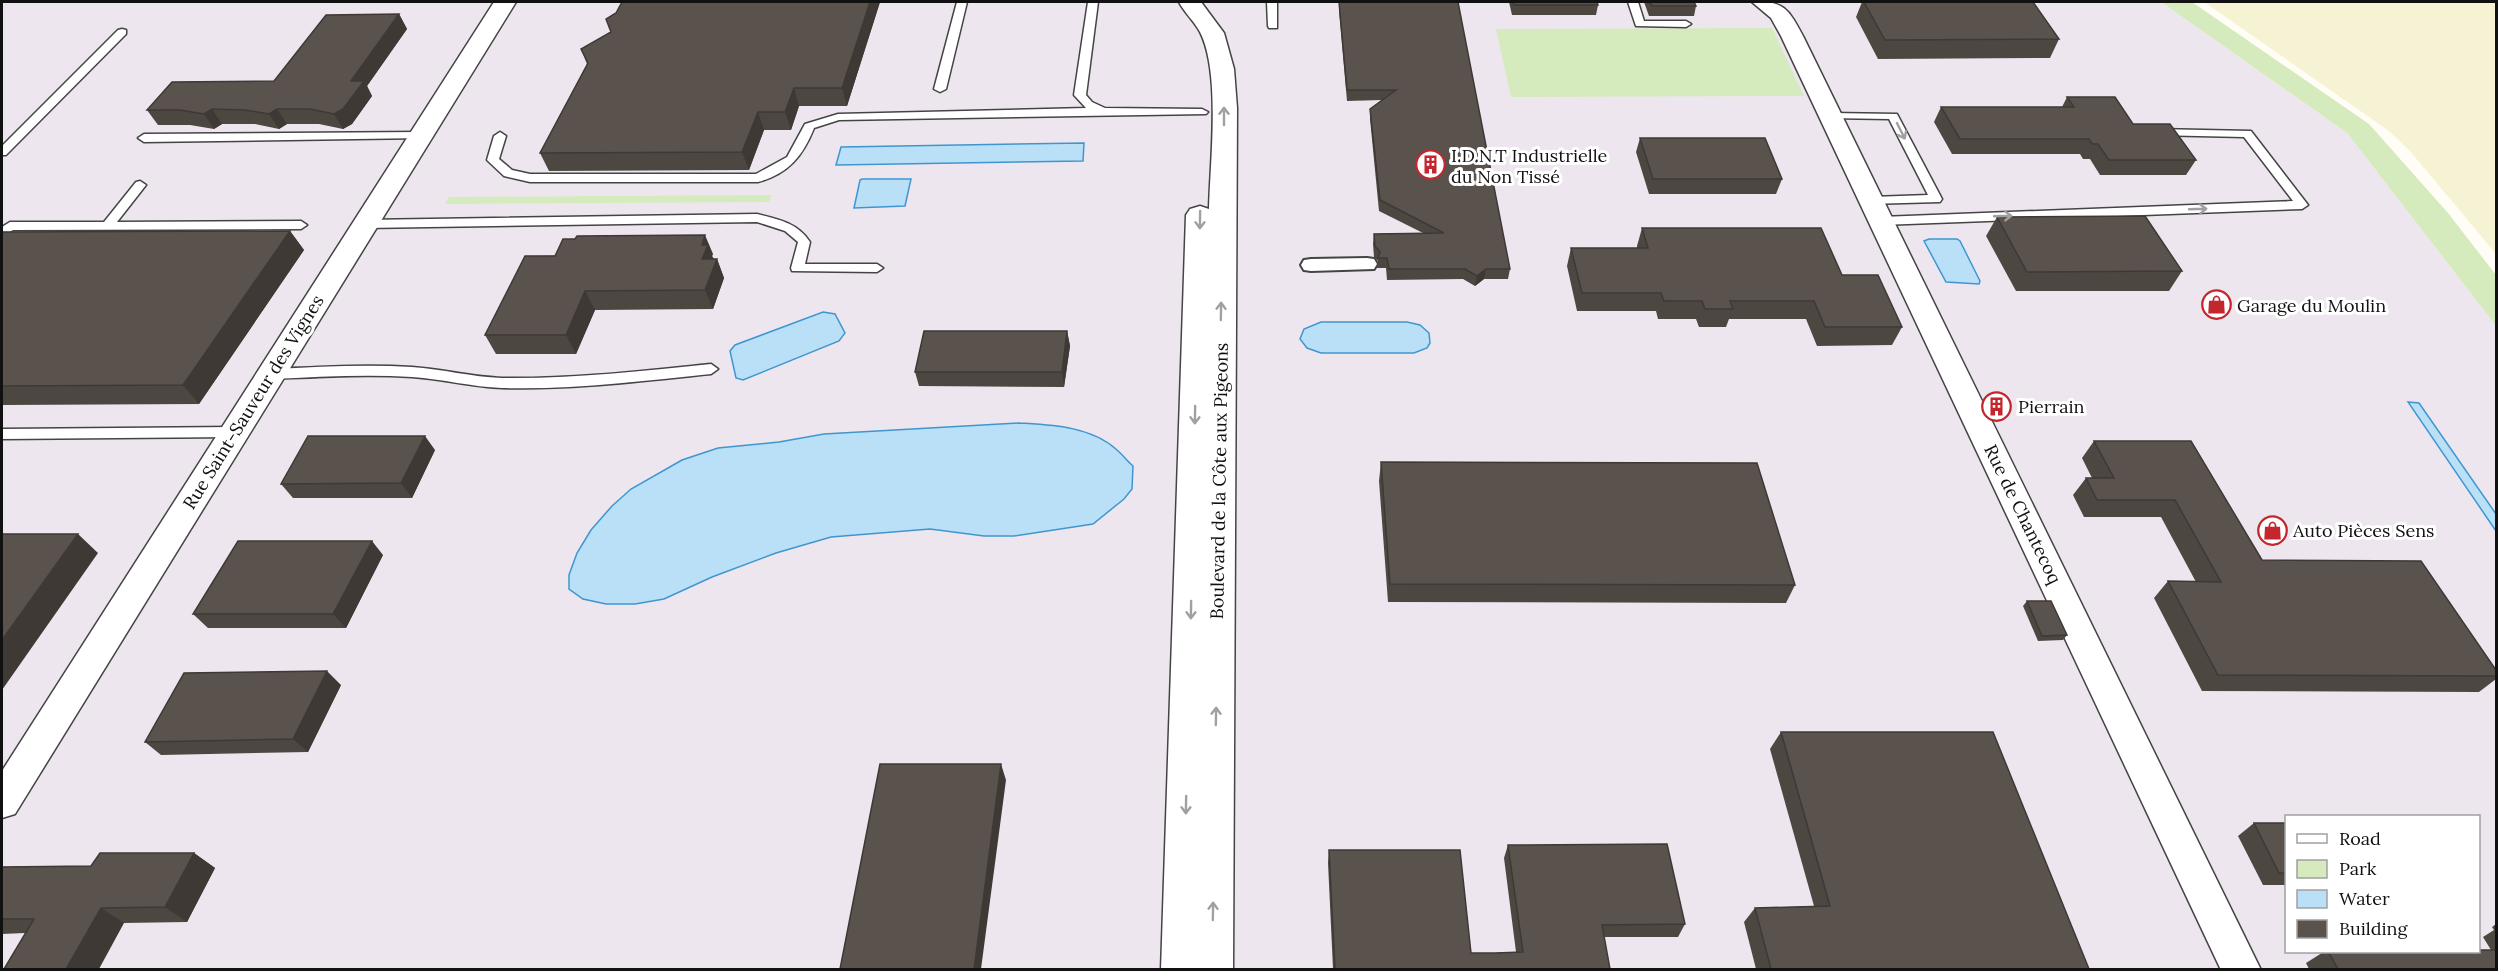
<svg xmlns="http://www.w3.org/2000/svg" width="2498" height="971" viewBox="0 0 2498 971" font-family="Lora,serif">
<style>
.industrial{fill:#eee6ef;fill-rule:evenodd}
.farmland{fill:#f6f3d4}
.green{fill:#d5ebbd}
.water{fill:#b9e0f7;stroke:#3f96cf;stroke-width:1.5}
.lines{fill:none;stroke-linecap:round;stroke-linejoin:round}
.service-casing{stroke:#444;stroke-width:3}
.pedestrian-casing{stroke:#444;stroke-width:4}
.minor-casing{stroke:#444;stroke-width:3}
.tertiary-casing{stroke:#444;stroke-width:3}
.service{fill:#fff;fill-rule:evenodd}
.pedestrian{fill:#fff;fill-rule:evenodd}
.minor{fill:#fff;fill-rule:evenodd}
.tertiary{fill:#fff;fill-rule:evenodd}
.wall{fill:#4d4742}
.shaded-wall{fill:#3f3936}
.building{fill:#5a524d;stroke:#3f3936;stroke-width:1.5}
.oneway{stroke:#a0a0a0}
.labels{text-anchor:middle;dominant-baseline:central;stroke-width:6;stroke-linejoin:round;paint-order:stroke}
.poi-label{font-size:18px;fill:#111;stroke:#fff;text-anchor:start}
.street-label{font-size:18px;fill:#111;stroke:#fff}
</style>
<rect width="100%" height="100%" fill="#fffdf5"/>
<path class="industrial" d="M2,2h2159l186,131 149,193v643l-2494,1zM2286,816h192v136h-192z"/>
<path class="farmland" d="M2204,2h292v252l-87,-104 -20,-19z"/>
<path class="green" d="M2161,2h31l177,122 79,89 48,62v51l-149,-193z
M1772,28l32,68 -293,1 -15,-68z
M772,195l-3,7 -324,2 4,-7z"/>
<path class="water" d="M1084,143l-1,18 -247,4 5,-18z
M862,179h49l-6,27 -51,2 6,-28z
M1929,239h28l3,2 20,40 -1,3 -33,-2 -22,-41z
M823,312l12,2 10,19 -6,8 -96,39 -7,-2 -6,-27 5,-6z
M1321,322h86l13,3 9,8 1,10 -3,5 -13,5h-93l-14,-5 -7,-9 4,-10z
M2408,402l11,1 77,111v17z
M1019,423c32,2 72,3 98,27 6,5 10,11 16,16l-1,23 -8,10 -31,25 -79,12h-30l-54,-7 -99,8 -55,16 -64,24 -48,22 -29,5h-29l-23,-5 -14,-10v-14l8,-22 14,-23 21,-24 19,-17 51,-29 36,-12 61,-6 45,-8z"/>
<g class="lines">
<defs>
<path id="service" d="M957,2h10l-21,87 -6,3 -6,-3z
M1088,2h10l-12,93 6,7 13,6 97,1 6,3 -2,2 -367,6 -25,8c-11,28 -26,46 -56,54h-228l-26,-6 -17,-16 7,-24 6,-4 6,4 -7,23 13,11 18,4h226l31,-17 18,-33 33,-10 248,-6 -12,-13z
M1267,2h10v26h-8l-1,-2z
M1628,2h10l6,19h42l5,3 -5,3 -50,-1z
M122,29l4,1v4l-120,121h-4v-9l116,-116z
M1831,113l66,1 45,85 -2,3 -72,2 -2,-3 6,-4 56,-2 -39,-76 -62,-1 -2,-2z
M2156,129l95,2 57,74 -6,4 -421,16 -6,-4 6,-4 412,-16 -49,-64 -92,-2v-4z
M420,132l4,2v4l-280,4 -6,-4 6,-4z
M140,181l6,4 -29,37 184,-1 6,4 -6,4 -288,1 -11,7v-10l8,-5h94l32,-40z
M757,214c21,5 41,9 53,28l-5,22h72l6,4 -6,4 -85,-1 -1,-3 7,-26 -13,-11 -28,-9 -392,6 -6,-4 6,-4z
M711,364l7,5 -7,5c-69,7 -139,16 -209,14 -30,-1 -60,-9 -90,-11 -47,-3 -94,0 -141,2l-7,-5 7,-5c47,-2 94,-5 141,-2 30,2 60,10 90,11 70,1 140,-7 209,-14z
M234,427l7,5 -7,5 -232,2v-10z"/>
<path id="pedestrian" d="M1367,258l7,1 3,5 -3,5 -63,2 -7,-1 -3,-5 3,-5 7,-1z"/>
<path id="minor" d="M494,2h22l-501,812 -13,4v-47z
M1752,2c32,-2 37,8 51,34l458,934h-40l-440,-934 -10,-18z"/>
<path id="tertiary" d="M1179,2h22l23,31 10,36 3,39 -4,862h-72l25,-755 4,-6 10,-3 9,3c1,-47 12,-136 -9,-177 -6,-11 -16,-20 -21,-30z"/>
</defs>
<use href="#service" class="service-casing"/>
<use href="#pedestrian" class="pedestrian-casing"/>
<use href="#minor" class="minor-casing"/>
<use href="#tertiary" class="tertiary-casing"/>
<use href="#service" class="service"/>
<use href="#pedestrian" class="pedestrian"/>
<use href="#minor" class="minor"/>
<use href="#tertiary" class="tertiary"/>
</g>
<path class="wall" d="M880,2l-33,104h-48l-8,24h-27l-15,40 -200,1 -9,-18 47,-89 -6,-15 30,-17z
M1339,2l171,267 -2,10h-24l-9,7 -12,-7 -76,1 -1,-12h-9l1,-7 -4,-4 -1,-13 1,-10 49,-1 -44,-22 -9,-92v-10l12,-9 -35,1 -8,-90z
M1509,2h88l1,3 -2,10h-84z
M1644,2h50l2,4 -2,10h-45z
M1862,2h171l26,37 -9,19 -172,1 -22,-42z
M399,14l8,15 -40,57 5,10 -20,28 -9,5 -24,-5h-32l-8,5 -24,-5h-33l-8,5 -24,-4h-32l-11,-15 127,-29z
M2067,97l66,27 63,36 -10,15h-86l-10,-16h-7l-3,-5h-128l-18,-32 7,-15h121z
M1640,138l142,41 -6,15h-127l-13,-42z
M1997,217l185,54 -13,20h-153l-30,-55z
M1642,228l200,47 60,52 -10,18 -75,1 -11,-27h-77l-3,8h-27l-3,-8h-38l-2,-8h-79l-10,-45 4,-18h66v-2z
M290,231l14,19 -105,154 -197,1v-173z
M713,254l-1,2 2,3h3l7,19 -11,31 -118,1 -19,44h-80l-11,-19 40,-79z
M1067,331l3,15 -6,41 -145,-1 -4,-14z
M2094,441l168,119 234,110v9l-17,13 -277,-1 -48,-93 14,-17 28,1 -35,-65h-77l-11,-22 13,-17h6l-10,-20z
M435,450l-23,48h-119l-12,-14z
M1381,462l414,123 -9,18 -398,-1 -9,-121z
M383,555l-37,73h-138l-15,-14z
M2027,601l40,34 -4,5 -25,1 -15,-35z
M341,685l-33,67 -147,3 -16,-13z
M1781,732l308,237h-333l-12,-47 11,-14 59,-2 -44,-157z
M2254,823h32v62h-23l-25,-49z
M1508,845l177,79 -7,13h-74l6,32h-277l-5,-106 1,-13 142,103h24l21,-1 -12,-94z
M194,853l21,15 -28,54 -63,1 -99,10 -23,1v-67l89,-1z
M2496,924v45h-187l-3,-6 19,-12h153l13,-1 -8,-13 11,-7 -2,-3z"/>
<path class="shaded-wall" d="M870,2h10l-33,104 -5,-18z
M399,14l8,15 -40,57 5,10 -20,28 -9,5 -9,-15 17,-33z
M794,88l5,18 -8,24 -6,-18z
M212,109l10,15 -8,5 -10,-15z
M277,109l10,15 -8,5 -10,-15z
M758,112l6,18 -15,40 -7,-18z
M290,231l14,19 -105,154 -16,-19z
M705,235l8,19 -1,2 3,7 2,-4 7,19 -11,31 -8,-19 -3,-45z
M1486,269l-2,10 -9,7 2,-10z
M585,291l10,19 -19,44 -10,-19z
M1067,331l3,15 -6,41 -2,-15z
M425,436l10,14 -23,48 -11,-15z
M78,534l20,19 -96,137v-50z
M372,541l11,14 -37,73 -13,-14z
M327,671l14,14 -33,67 -15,-13z
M1001,764l5,16 -25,189h-7z
M194,853l21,15 -28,54 -22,-15z
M101,908l23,15 -25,46h-33z"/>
<path class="building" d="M622,2h248l-28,86h-48l-9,24h-27l-16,40 -202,1 48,-90 -7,-14 30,-17 -5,-13 10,-6z
M1339,2h119l52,267h-24l-9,7 -12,-7h-76l-2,-11h-9l2,-6 -5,-6 -1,-12 70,-1 -64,-33 -10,-91 26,-19h-49z
M1513,2h84l1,3h-84z
M1650,2h44l2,4h-44z
M1864,2h169l26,37 -174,1z
M399,14l-48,67h13l-21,28 -9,5 -24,-5h-33l-8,5 -24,-4 -33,-1 -8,5 -24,-4h-33l25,-28 102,-1 52,-66z
M2067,97h48l18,27h37l26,36h-87l-11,-16h-6l-3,-5h-129l-19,-32h133z
M1640,138h125l17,41h-129z
M2145,216l37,55 -155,1 -30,-55z
M1642,228h179l21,47h36l24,52h-77l-11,-26h-84l3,8h-28l-3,-8h-38l-3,-8h-79l-11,-45h77z
M290,231l-107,154 -181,1v-154z
M705,235l-3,10h6l-6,14h15l-12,31 -120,1 -19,44h-81l40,-79h30l8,-17h12l2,-3z
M924,331h143l-5,41h-147z
M308,436h117l-24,47 -120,1z
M2094,441h97l71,119 159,1 75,109v6l-278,-1 -50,-94 53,1 -46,-82h-78l-11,-22h28z
M1381,462l376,1 38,122 -405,-1z
M2,534h76l-76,106z
M238,541h134l-39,73h-140z
M2027,601h24l16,34 -25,1z
M327,671l-34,68 -148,3 39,-69z
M1781,732h212l96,237h-318l-16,-61 75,-2z
M880,764h121l-27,205h-134z
M2254,823h32v50h-7z
M1667,844l18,80 -83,1 8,44h-275l-6,-119h131l11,103h24l28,-1 -15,-107z
M100,853h94l-29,54 -64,1 -35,61h-62l30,-50h-32v-52l89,-1z
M2478,950h18v19h-158l-10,-18h150z"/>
<defs><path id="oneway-shaft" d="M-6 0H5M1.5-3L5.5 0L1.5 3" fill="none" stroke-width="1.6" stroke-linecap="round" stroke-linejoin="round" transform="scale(1.5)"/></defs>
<g class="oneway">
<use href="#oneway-shaft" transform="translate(1224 116) rotate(-90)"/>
<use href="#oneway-shaft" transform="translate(1901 131) rotate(63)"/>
<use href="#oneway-shaft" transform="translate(2198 209) rotate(-2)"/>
<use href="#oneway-shaft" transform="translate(2003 216) rotate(-2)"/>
<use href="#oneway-shaft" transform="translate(1200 220) rotate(91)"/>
<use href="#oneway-shaft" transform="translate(1221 311) rotate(-89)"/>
<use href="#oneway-shaft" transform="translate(1195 415) rotate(91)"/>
<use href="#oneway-shaft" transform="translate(1191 610) rotate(91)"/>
<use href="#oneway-shaft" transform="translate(1216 716) rotate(-89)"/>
<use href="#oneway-shaft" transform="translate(1186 805) rotate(91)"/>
<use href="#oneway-shaft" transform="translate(1213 911) rotate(-89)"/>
</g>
<defs>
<symbol id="building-ring" viewBox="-11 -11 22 22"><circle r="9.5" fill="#fff" stroke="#c4262e" stroke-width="1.5"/><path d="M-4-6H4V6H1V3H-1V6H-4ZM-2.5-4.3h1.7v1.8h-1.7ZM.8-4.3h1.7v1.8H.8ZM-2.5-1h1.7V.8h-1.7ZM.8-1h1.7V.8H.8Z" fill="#c4262e"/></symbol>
<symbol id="shop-ring" viewBox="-11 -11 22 22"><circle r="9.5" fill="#fff" stroke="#c4262e" stroke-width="1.5"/><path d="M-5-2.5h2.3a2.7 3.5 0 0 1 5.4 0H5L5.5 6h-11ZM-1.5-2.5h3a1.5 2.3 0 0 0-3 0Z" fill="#c4262e"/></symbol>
</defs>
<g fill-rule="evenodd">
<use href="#building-ring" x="1414" y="148" width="33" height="33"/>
<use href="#shop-ring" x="2200" y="288" width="33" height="33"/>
<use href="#building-ring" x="1980" y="390" width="33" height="33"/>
<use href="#shop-ring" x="2256" y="514" width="33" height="33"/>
</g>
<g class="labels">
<g class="poi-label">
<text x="1451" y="155">I.D.N.T Industrielle<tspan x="1451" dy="21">du Non Tissé</tspan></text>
<text x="2237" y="305">Garage du Moulin</text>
<text x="2018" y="406">Pierrain</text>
<text x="2293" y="530">Auto Pièces Sens</text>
</g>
<g class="street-label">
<text transform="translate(253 402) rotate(-58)">Rue Saint-Sauveur des Vignes</text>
<text transform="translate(1219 481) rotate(-89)">Boulevard de la Côte aux Pigeons</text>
<text transform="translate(2023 514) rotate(64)">Rue de Chantecoq</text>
</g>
</g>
<rect width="2498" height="971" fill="none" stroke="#111111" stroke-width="6"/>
<rect x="2285" y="815" width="195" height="138" fill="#ffffff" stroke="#a0a0a0" stroke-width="1.5"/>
<rect x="2297" y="834" width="30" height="9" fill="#ffffff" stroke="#a0a0a0" stroke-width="1.5"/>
<text x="2339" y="845" font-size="18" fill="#111111">Road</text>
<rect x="2297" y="860" width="30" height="18" fill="#d5ebbd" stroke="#a0a0a0" stroke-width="1.5"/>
<text x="2339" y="875" font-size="18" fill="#111111">Park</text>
<rect x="2297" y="890" width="30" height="18" fill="#b9e0f7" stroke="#a0a0a0" stroke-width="1.5"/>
<text x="2339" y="905" font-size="18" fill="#111111">Water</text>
<rect x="2297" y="920" width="30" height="18" fill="#5a524d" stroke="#a0a0a0" stroke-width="1.5"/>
<text x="2339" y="935" font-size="18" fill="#111111">Building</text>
</svg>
